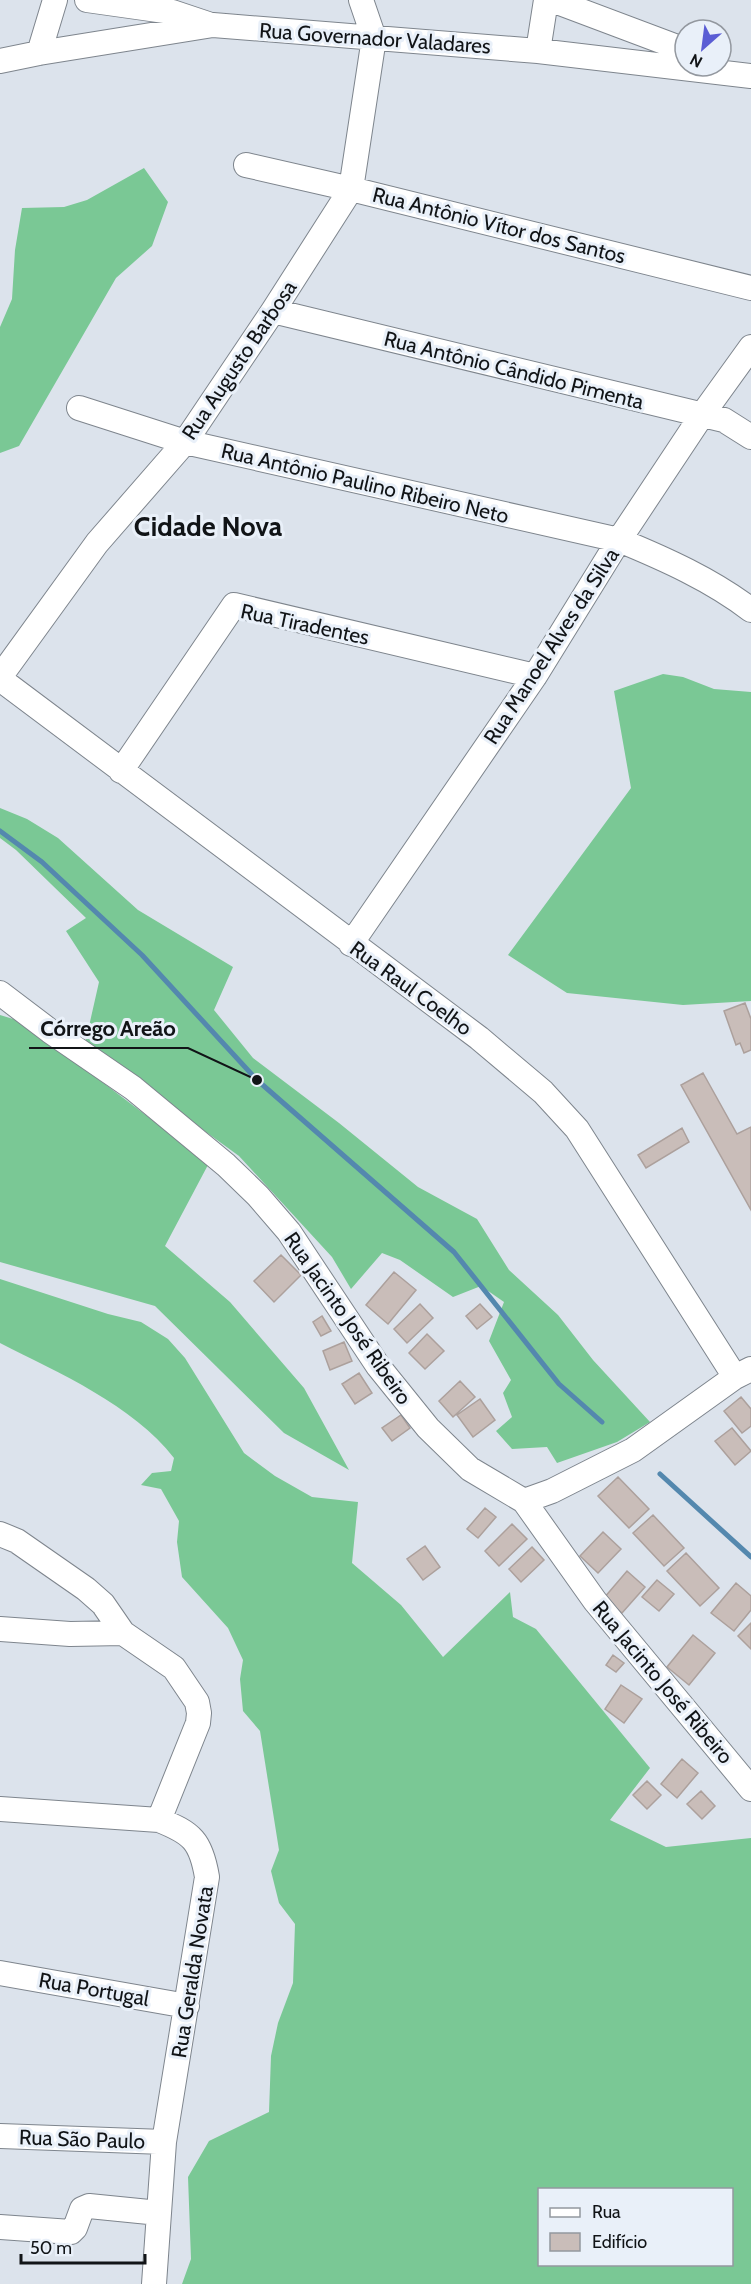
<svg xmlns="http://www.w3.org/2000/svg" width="751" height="2284" viewBox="0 0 751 2284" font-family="Cabin,sans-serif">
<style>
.forest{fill:#7ac895;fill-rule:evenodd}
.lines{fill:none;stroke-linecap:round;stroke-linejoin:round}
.stream{stroke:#5488ae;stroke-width:5}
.building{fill:#c9bdb9;stroke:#aca09c;stroke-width:1.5}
.minor-casing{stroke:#7e858d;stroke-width:26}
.minor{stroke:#fff;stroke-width:24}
.labels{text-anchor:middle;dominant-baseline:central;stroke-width:6;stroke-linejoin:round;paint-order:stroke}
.street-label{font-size:21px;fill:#111417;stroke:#e9f0f9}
.district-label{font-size:27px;font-weight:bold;fill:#111417;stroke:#e9f0f9}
.leader{fill:none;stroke:#111417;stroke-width:2}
.callout-dot{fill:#111417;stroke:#e9f0f9;stroke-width:2}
.callout-label{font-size:22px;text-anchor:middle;font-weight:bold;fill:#111417;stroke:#e9f0f9;stroke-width:6;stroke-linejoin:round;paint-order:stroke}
</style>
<rect width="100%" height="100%" fill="#dce3ec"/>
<path class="forest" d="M144,168l24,34 -16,44 -36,32 -97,168 -19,7v-126l12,-28 3,-49 7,-42 42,-1 23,-7z
M663,674l20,3 31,12 37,3v309l-68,4 -116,-12 -59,-38 123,-167 -17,-97z
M0,808l27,11 31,19 80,72 95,57 -19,43 39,48 86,65 79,64 59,32 32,51 49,45 35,45 57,62 -33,20 -60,21 -10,-16 -35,2 -16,-18 16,-14 -9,-24 8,-13 -22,-39 15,-39 -23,-16 -28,11 -53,-37 -18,-7 -31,36 -19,-32 -93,-101 -154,-112 14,-62 -33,-51 20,-13 -70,-68 -16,-12z
M0,1015l23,7 186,141 -44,83 65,56 74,86 45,82 -65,-37 -129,-127 -155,-44z
M0,1279l108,35 33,8 27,17 17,19 59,95 31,23 37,21 46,5 -6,61 49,42 42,52 67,-65 3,25 23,12 114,139 -40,52 56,27 85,-9v446h-569l9,-25 -3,-82 21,-36 60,-29 2,-56 7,-33 15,-40 2,-59 -16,-21 -8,-32 8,-21 -19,-119 -17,-20 -3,-32 3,-19 -15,-32 -46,-51 -5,-35 2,-21 -18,-32 -20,-4 11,-12 19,-2 3,-13c-41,-53 -115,-85 -174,-115zM540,2190h192v74h-192z"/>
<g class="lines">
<path class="stream" d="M0,831l42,31 100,93 115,125 197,172 105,132 43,38
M660,1474l91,83"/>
</g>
<path class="building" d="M745,1003l6,16v31l-7,3 -4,-10 -4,2 -12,-34z
M703,1073l34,61 14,-7v83l-70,-125z
M682,1128l7,14 -43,26 -8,-13z
M281,1255l20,20 -27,27 -20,-21z
M394,1272l22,18 -28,34 -22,-19z
M420,1304l13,14 -26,25 -13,-14z
M480,1304l12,13 -15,12 -11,-13z
M322,1316l9,15 -10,5 -8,-14z
M427,1334l17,17 -19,18 -16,-16z
M344,1342l8,19 -22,9 -7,-19z
M359,1373l13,20 -17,11 -13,-20z
M460,1381l15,16 -22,20 -14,-16z
M741,1397l10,12v17l-9,7 -18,-22z
M480,1399l15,21 -22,17 -16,-22z
M401,1415l9,13 -18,13 -10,-13z
M732,1428l19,23 -16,14 -20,-24z
M618,1477l31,32 -20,19 -31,-32z
M485,1508l11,9 -18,21 -11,-9z
M653,1515l31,33 -20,18 -31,-33z
M512,1524l15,15 -28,27 -14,-15z
M603,1532l18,17 -23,24 -18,-17z
M425,1546l15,21 -17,13 -16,-21z
M532,1547l12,13 -23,22 -12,-13z
M686,1553l33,35 -19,18 -33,-35z
M627,1571l18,16 -23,26 -18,-15z
M657,1580l17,14 -15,17 -17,-14z
M736,1583l15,13v14l-17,21 -23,-18z
M751,1623v26l-13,-13z
M693,1635l22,18 -26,32 -22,-18z
M613,1655l11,8 -8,9 -10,-7z
M621,1685l21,14 -18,24 -19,-14z
M682,1759l16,14 -21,25 -16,-14z
M647,1781l14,14 -14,14 -14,-14z
M701,1791l14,15 -13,13 -15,-15z"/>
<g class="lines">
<defs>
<path id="minor" d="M87,0l85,12 36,12
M552,0l133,50
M538,51l8,-51
M39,53l16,-53
M0,61l39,-8 174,-28 325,26 213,25
M246,165l105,24 400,99
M273,311l451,109 27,17
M79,408l106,34 434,98c46,19 93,40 132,70
M0,677l97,-134 88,-101 88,-131 78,-122 23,-151 -13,-38
M0,679l479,359 64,54 34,37 158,248
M121,771l113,-166 301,71
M351,944l184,-268 84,-136 83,-125 49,-68
M0,993l50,38 83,57 93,77 32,31 31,36 89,134 50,62 42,41 54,32 71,100 156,188
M524,1501l28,-10 81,-41 102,-73 16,-8
M0,1534l17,7 69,48 17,15 20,29 51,35 23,34 2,11 -1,10 -39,97c33,13 42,21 48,57l-43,265 -10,142
M0,1629l70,5 53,-1
M0,1809l159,11
M0,1973l187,33
M0,2136l164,6
M0,2227l71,5 4,-4 7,-19 7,-3 70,7"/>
</defs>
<use href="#minor" class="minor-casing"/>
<use href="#minor" class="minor"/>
</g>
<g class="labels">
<g class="street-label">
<text transform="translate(375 38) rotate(4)">Rua Governador Valadares</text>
<text transform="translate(499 225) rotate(14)">Rua Antônio Vítor dos Santos</text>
<text transform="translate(239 360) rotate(-56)">Rua Augusto Barbosa</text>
<text transform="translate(514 370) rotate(14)">Rua Antônio Cândido Pimenta</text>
<text transform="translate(365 483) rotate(13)">Rua Antônio Paulino Ribeiro Neto</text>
<text transform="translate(305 624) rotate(12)">Rua Tiradentes</text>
<text transform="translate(551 646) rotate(-57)">Rua Manoel Alves da Silva</text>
<text transform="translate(411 988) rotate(36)">Rua Raul Coelho</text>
<text transform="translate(348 1318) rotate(55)">Rua Jacinto José Ribeiro</text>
<text transform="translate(663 1682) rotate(50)">Rua Jacinto José Ribeiro</text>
<text transform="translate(192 1972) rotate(-81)">Rua Geralda Novata</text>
<text transform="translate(94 1989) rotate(10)">Rua Portugal</text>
<text transform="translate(82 2139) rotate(2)">Rua São Paulo</text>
</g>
<g class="district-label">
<text x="208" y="526">Cidade Nova</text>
</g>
</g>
<path class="leader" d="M257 1080L188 1048H29"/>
<circle class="callout-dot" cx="257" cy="1080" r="6"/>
<g class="callout-label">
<text x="108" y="1036">Córrego Areão</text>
</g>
<rect x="538" y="2188" width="195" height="78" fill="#e9f0f9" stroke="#93989f" stroke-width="1.5"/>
<rect x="550" y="2208" width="30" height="9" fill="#ffffff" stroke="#93989f" stroke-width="1.5"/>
<text x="592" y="2218" font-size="18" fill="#111417">Rua</text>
<rect x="550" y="2233" width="30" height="18" fill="#c9bdb9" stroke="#93989f" stroke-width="1.5"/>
<text x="592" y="2248" font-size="18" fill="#111417">Edifício</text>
<g transform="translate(703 48) rotate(208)"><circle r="28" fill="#e9f0f9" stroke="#93989f" stroke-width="1.5"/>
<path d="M0-4.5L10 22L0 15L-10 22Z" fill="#5a5dd4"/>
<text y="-9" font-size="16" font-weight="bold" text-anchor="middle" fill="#111417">N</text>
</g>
<path d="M21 2254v9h124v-9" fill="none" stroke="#111417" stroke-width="3"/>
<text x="30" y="2254" font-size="18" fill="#111417" stroke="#e9f0f9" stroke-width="4.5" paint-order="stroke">50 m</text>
</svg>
